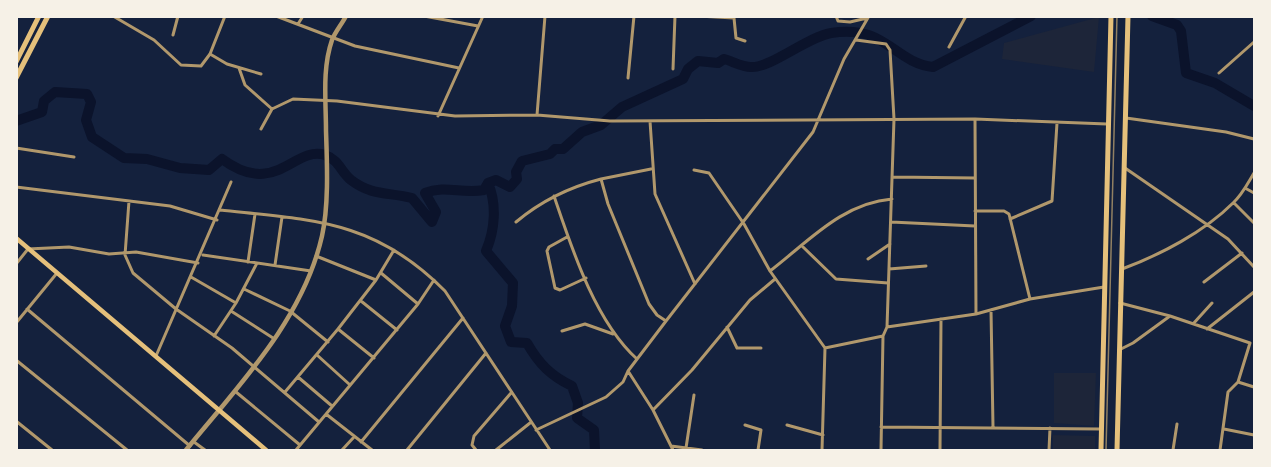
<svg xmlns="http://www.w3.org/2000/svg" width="1271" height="467" viewBox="0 0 1271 467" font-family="'Space Grotesk',sans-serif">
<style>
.green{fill:#1d2539}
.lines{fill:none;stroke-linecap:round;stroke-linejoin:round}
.river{stroke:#0b132b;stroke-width:10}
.minor{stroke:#b1986c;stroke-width:3}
.tertiary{stroke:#b1986c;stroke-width:4.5}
.secondary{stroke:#e5c07b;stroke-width:4.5}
.primary{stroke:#e5c07b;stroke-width:5}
.tram{stroke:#918062;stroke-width:1.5}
</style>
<rect width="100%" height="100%" fill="#14213d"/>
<path class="green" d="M1099,17l-5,55 -92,-13 2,-16z
M1054,373h42l-2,53 -40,-3z
M1053,435l42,1v14h-42z"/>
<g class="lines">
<path class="river" d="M1152,16l25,9 4,6 5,42 29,10 39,23
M16,121l26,-9 2,-11 11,-9 32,2 4,8 -5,18 6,17 32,21 23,1 33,9 29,2 13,-11c54,40 72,-14 103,-4 14,5 16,17 26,25 21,16 37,12 61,18l20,24 4,-10 -11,-19c20,-8 37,1 59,-3l4,-7 8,-3 14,7 7,-8 -1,-7 6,-11 28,-7 5,-5h8l19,-17 19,-7 21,-18 61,-28 5,-10 10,-8 20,2 6,-4c8,2 18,8 27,8 20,1 56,-30 80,-34 55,-9 62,29 102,34l98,-51
M488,183c9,21 7,47 -2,68l27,32 -1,23 -7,20 6,16 16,1c12,21 24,33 45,43l6,17 -1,15 17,12 1,20"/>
<path class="minor" d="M113,16l41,24 27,25 20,1 9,-12 15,-38
M276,16l79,30 104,22
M424,16l54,10
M698,16l36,2
M836,16l2,5 12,1 17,-4
M734,18l2,20 9,3
M298,24l5,-8
M173,35l5,-19
M856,40l30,4 4,6 4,69 -7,208 -4,9 -2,114
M949,47l17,-31
M210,54l17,10 34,10
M239,68l6,17 27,24
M673,69l2,-53
M1219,73l35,-31
M628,78l6,-62
M537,115l8,-99
M438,116l45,-100
M1126,118l100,14 28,7
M650,121l5,73 40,90
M261,129l11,-20 21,-10 44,2 118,15 82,-1 73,6 365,-2 132,5
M16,148l58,9
M1125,168l103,71 26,28
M694,170l15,3 35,51 26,47 55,77 -3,102
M893,177l82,1
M601,179l50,-10
M16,187l154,19 47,14
M1245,188l9,5
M554,196c18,53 41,125 83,163
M129,201l-4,54 8,18 43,36 56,39 87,74
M1234,203l20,20
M220,210c93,10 155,10 225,81l105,159
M975,211h29l5,3 21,85
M1010,219l42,-18 5,-78
M516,222c25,-21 54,-35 85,-43l7,25 41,100 8,11 9,6
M891,222l84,4
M567,237l-18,10 -2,4 8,37 5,2 26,-12
M802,246l34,33 52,4
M203,255l108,16
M316,256l60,24
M868,259l22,-15
M248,262l7,-48
M16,264l12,-15 41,-2 40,7 27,-2 62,11
M275,265l7,-48
M889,269l37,-3
M1122,269c38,-14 82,-37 111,-66 9,-8 15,-20 21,-30
M770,271c38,-29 72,-68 122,-72
M381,273l37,31
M191,277l45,26
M1204,282l38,-29
M244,289l46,22 38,31
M361,301l36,29
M1120,303l50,13 80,27 -12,39 -10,10 -8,58
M27,309l163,137
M991,310l2,117
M231,311l42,27
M976,314l54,-15 74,-12
M16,323l41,-50
M1193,324l19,-21
M727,327l10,21h24
M887,327l89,-13 -1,-195
M1207,329l47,-37
M562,331l23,-7 28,10
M214,336l22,-33 21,-40
M825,348l58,-12
M1119,350l14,-7 37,-27
M317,355l32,29
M156,356l75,-174
M374,358l-36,-29 38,-49 18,-30
M16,360l111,90
M628,371l25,39 20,40
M298,377l34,29
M1238,382l16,5
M236,392l64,53
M285,392l53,-63
M653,410l39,-40 58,-70 25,-21
M326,414l46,36
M16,421l36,29
M745,425l16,5 -3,20
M787,425l36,10
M881,427l219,2
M1224,429l30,6
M536,430l70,-33 17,-15 5,-11 38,-50 147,-189 31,-73 25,-43
M194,442l11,8
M361,442l102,-124
M671,446l31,4
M686,448l8,-53
M296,450l122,-146 16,-24
M342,450l12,-13
M407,450l79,-97
M476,450l-4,-5 2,-9 37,-43
M496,450l34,-27
M940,450l1,-131
M1049,450l1,-22
M1173,450l4,-26"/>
<path class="tertiary" d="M186,450c52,-64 117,-130 136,-214 7,-31 5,-74 4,-105 0,-30 -4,-62 6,-91 3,-8 10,-16 14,-24"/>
<path class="secondary" d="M16,238l250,212"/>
<path class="primary" d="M16,62l23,-46
M16,78l32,-62
M1101,450l10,-434
M1117,450l11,-434"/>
<path class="tram" d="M1106,450l11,-434"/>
</g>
<rect width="1271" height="467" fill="none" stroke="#f6f1e7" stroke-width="36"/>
</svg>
